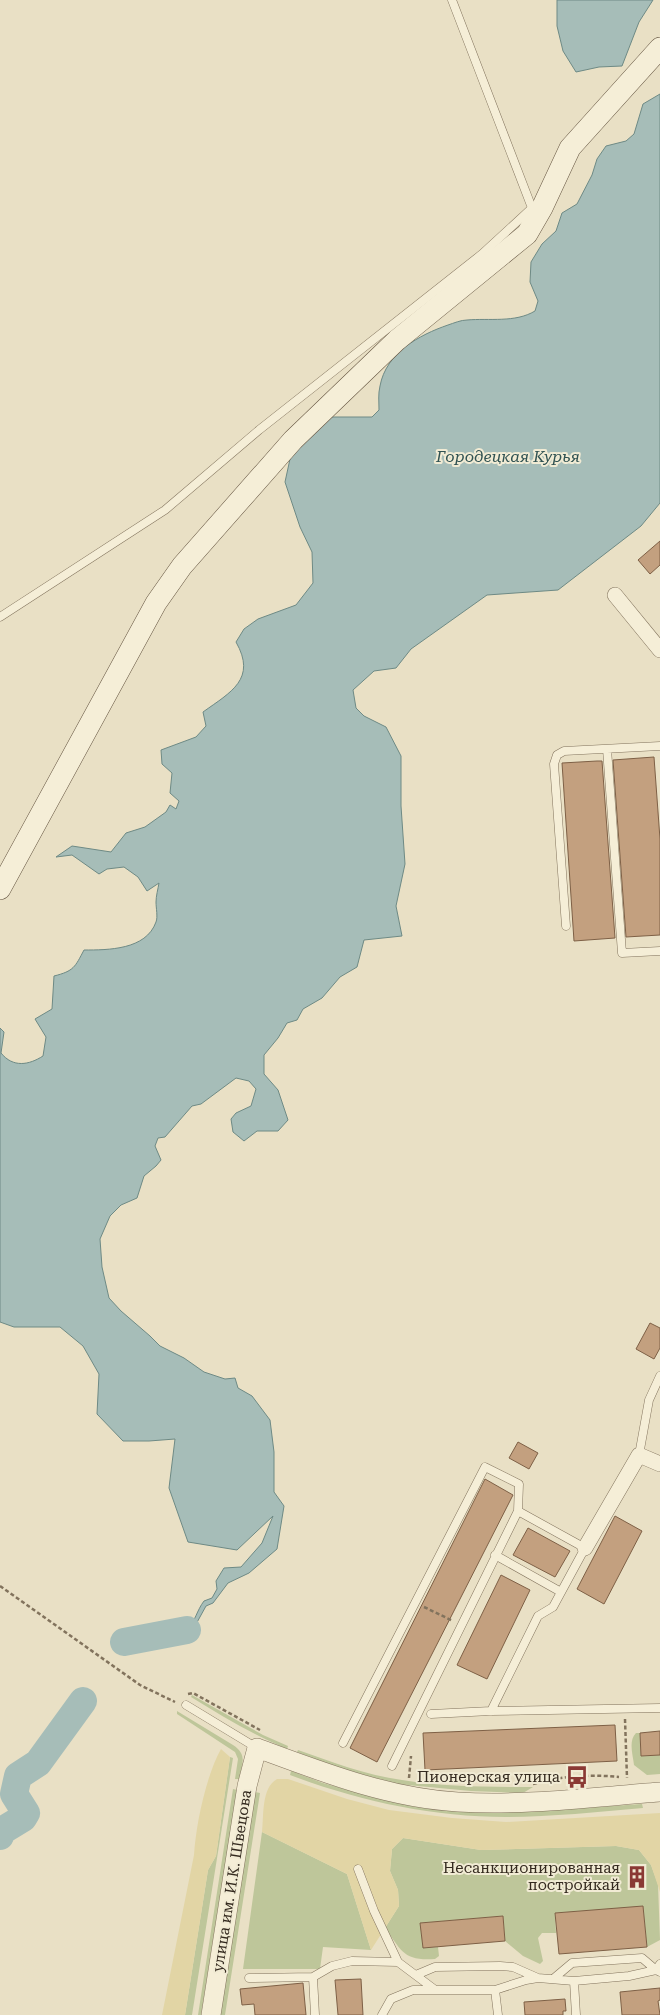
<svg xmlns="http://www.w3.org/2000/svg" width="660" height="2015" viewBox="0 0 660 2015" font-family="'Roboto Serif',serif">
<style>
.green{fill:#bec69a}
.sand{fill:#e2d5a5}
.water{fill:#a6bdb8;stroke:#6e8a85}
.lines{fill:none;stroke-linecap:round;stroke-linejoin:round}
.river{stroke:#a6bdb8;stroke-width:28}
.building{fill:#c3a07f;stroke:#7e6046}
.service-casing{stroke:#82735d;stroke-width:9}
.minor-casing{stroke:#82735d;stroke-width:16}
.tertiary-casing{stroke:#82735d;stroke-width:20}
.secondary-casing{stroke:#645440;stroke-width:22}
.path{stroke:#82735d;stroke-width:2.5;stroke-dasharray:4 2.5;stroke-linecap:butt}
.service{stroke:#f5eed7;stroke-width:8}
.minor{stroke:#f5eed7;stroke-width:15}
.tertiary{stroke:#f5eed7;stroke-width:19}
.secondary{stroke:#f5eed7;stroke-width:21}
.labels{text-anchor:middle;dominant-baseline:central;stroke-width:4;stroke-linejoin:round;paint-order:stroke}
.poi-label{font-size:15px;fill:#342a1f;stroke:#f1ebd4;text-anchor:end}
.street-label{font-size:15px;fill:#342a1f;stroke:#f1ebd4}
.water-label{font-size:16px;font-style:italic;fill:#305252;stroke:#f1ebd4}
</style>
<rect width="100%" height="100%" fill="#e9e0c5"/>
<path class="green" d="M192,1695l71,40 25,11 -1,3c-34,-14 -65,-33 -96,-52z
M177,1711l56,34c15,10 9,19 6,34h-4l3,-20 -3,-7 -58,-38z
M636,1733h4l1,23 19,-1v19l-13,1 -13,-10c-1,-10 -6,-24 2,-32z
M298,1750c34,12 68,25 104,30 43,7 87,7 131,7l-10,6 -52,-2 -74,-7 -61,-17 -39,-15z
M230,1757l3,1 -41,257h-7l23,-145 8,-14z
M291,1771l32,12 54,15 158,13 107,-7 1,4c-46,4 -92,9 -137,9 -74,0 -147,-16 -216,-42z
M233,1789l4,1 -36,225h-3z
M255,1792l5,1 -35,222h-5z
M262,1832l85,42 24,76 -48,-3 -3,22h-77z
M403,1838l78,12 135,-4 23,4 12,15 7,19 2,56 -13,7 -4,-39 -88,5 1,20h-14l-4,5 5,23 -3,3 -17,-8 -18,-15 -2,-25 -82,7 2,25 15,-1 1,9 -4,3c-32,2 -33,-8 -50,-31l14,-22 -1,-16 -8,-19 2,-22z"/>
<path class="sand" d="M221,1749l9,8 -14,99 -8,14 -23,145h-23l32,-160c2,-31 12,-79 27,-106z
M277,1779h11l59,20 42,11 63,8 54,4 154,-9v79l-9,-27 -12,-15 -23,-4 -135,4 -78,-12 -11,11 -2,22 8,19 1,16 -28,44 -24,-76 -85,-42c2,-16 -1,-44 15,-53z"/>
<path class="water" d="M557,0h96l-14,22 -17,44 -23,1 -23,5 -13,-21 -6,-25z
M660,94v409l-19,23 -83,64 -71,5 -76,54 -15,19 -22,3 -21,19 3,18 8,8 22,11 15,29v50l4,58 -9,42 6,30 -38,4 -7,27 -17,10 -18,21 -19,11 -6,11 -10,3 -9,15 -14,17v19l14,16 10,30 -10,11h-21l-13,10 -11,-9 -2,-13 5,-6 15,-7 5,-17 -7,-8 -13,-3 -35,26 -9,2 -27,31 -7,1 -3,8 6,14 -5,6 -12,10 -7,22 -16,7 -11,11 -10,23 2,28 7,31 12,13 29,25 10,10 24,12 20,14 21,7 10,-1 3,10 14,8 18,24 4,32v40l10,14 -7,43 -28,24 -21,10 -15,20 -7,3 -11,20 -8,4c8,-8 10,-20 17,-29l8,-3 5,-9 -1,-8 8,-13 17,-1 21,-24 11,-27 -36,34 -49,-8 -19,-54 6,-49 -26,2h-26l-26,-27 2,-40 -16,-28 -23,-19h-46l-14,-5v-294l4,4 -3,21c12,15 28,12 42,3l3,-19 -11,-18 17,-10 2,-33c20,-5 21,-9 30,-26 24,0 62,0 72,-28 2,-5 0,-14 0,-20 0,-6 2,-13 3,-19l-12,8 -9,-14 -14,-10 -17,2 -8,5 -27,-19 -16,2 16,-11 39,6 15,-19 19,-6 21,-15 4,-7 6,4 3,-8 -9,-8 2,-20 -10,-9 -1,-14 35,-13 10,-11 -3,-14c28,-20 54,-33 33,-70l8,-13 14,-10 38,-14 17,-22 -1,-31 -12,-25 -15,-45 5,-23 16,-28 24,-14h42l7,-7c0,-8 -1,-16 1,-24 6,-33 39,-51 68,-61 6,-2 13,-5 19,-5 22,-2 48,3 68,-9l3,-10 -8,-19 1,-20 11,-18 14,-13 6,-18 15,-9 15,-29 5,-16 9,-13 20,-5 8,-7 9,-30z"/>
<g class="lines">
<path class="river" d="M124,1642l63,-12
M0,1836v-4l23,-14 3,-5 -12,-19 4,-18 20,-13 45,-62"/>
</g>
<path class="building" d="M660,541v24l-10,9 -12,-14z
M654,757l6,82v96l-34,2 -13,-177z
M597,761h5l13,177 -41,3 -12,-178z
M650,1323l10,5v20l-6,11 -18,-10z
M518,1442l20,11 -9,16 -20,-11z
M485,1479l28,16 -136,267 -27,-14z
M615,1516l27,15 -38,73 -27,-15z
M528,1528l42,23 -15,26 -42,-22z
M501,1575l29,15 -43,89 -30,-14z
M615,1725l2,36 -192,9 -2,-37z
M660,1731v24l-19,1 -1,-23z
M643,1906l4,41 -88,7 -4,-41z
M503,1916l2,25 -82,7 -3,-25z
M361,1979l2,36h-25l-3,-35z
M303,1983l3,32h-51l-1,-11 -12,1 -2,-16z
M660,1988v12l-2,1 2,14h-38l-2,-23z
M565,1999l1,12h-3v4h-38l-1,-13z"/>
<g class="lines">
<defs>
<path id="service" d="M0,617l165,-107 94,-80 223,-176 50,-46 -80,-208
M607,749l15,204 38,-2
M566,926l-12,-162 3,-9 7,-4 96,-5
M639,1455l10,-55 11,-24
M495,1555l66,37
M186,1705l71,43
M431,1714l60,-3 169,-3
M343,1743l142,-276 34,17 -1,27 67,37 -32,59 -15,9 -47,95
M392,1766l126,-255
M358,1869l16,42 24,51
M416,1975l19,-8 65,-1 13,1 25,11
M313,1977l2,38
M249,1978l64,-1 19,-11 20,-5 46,1 36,27
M553,1979l19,-16 70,-5 14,12 4,-6
M574,1981l2,34
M382,2015l9,-16 22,-9h82
M498,2015l-3,-25 31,-10 12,-2 36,3 55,-5 27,-6 4,2"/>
<path id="minor" d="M615,595l45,55
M585,1548l54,-93 21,9"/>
<path id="tertiary" d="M211,2015l36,-229 10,-38c65,24 131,50 201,54 67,4 135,-5 202,-10"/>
<path id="secondary" d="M0,889l156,-286 26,-37 111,-126 104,-100 130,-106 15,-26 28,-60 90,-100"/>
</defs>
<use href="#service" class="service-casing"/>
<use href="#minor" class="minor-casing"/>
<use href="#tertiary" class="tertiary-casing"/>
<use href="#secondary" class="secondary-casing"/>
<path class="path" d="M0,1586l140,99 35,17
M424,1607l29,14
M188,1694l5,-1 67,37
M625,1719l2,59
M409,1778l2,-22
M533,1784c28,-8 57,-10 86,-7"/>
<use href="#service" class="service"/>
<use href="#minor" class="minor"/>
<use href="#tertiary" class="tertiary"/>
<use href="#secondary" class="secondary"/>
</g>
<defs>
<symbol id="bus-bare" viewBox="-9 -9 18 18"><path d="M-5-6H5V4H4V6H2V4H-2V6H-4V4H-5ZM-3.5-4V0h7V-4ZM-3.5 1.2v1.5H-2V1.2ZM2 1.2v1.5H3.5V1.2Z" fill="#8a3934" stroke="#f1ebd4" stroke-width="2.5" paint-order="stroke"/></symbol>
<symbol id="building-bare" viewBox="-9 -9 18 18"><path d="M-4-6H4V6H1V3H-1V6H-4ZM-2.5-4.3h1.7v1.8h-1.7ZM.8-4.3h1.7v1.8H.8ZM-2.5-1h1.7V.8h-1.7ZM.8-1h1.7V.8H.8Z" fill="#8a3934" stroke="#f1ebd4" stroke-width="2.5" paint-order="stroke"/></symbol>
</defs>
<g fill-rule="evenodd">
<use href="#bus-bare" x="561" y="1761" width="32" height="32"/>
<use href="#building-bare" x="621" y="1861" width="32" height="32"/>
</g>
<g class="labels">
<g class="poi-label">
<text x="560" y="1777">Пионерская улица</text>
<text x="620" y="1868">Несанкционированная<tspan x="620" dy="17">постройкай</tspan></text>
</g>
<g class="street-label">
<text transform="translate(232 1881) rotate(-81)">улица им. И.К. Швецова</text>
</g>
<g class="water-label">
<text x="508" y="456">Городецкая Курья</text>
</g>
</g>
</svg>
